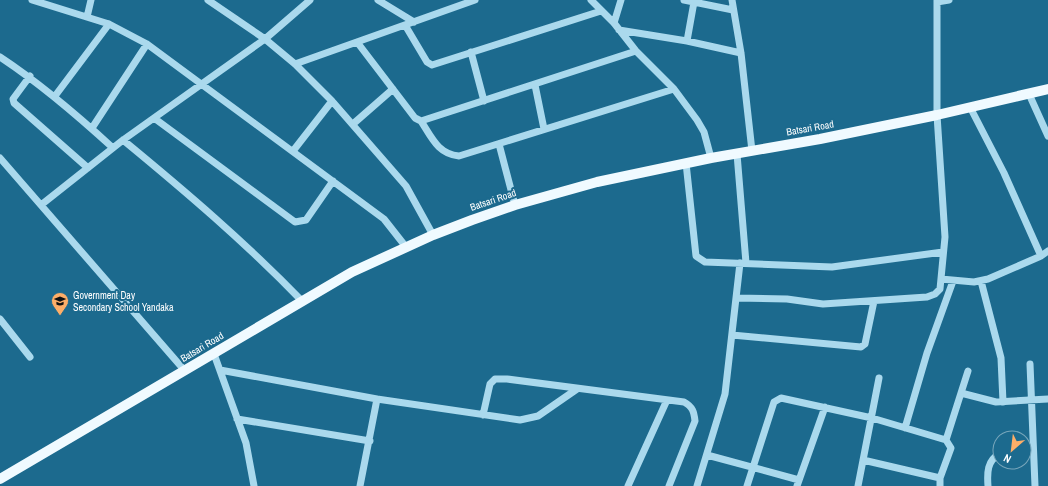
<svg xmlns="http://www.w3.org/2000/svg" width="1048" height="486" viewBox="0 0 1048 486" font-family="'Archivo Narrow',sans-serif">
<style>
.lines{fill:none;stroke-linecap:round;stroke-linejoin:round}
.minor{stroke:#aad9ed;stroke-width:7}
.major{stroke:#f0faff;stroke-width:10}
.labels{text-anchor:middle;dominant-baseline:central;stroke-width:4;stroke-linejoin:round;paint-order:stroke}
.street-label{font-size:10px;fill:#fff;stroke:#1c6a8e}
.poi-label{font-size:10px;fill:#fff;stroke:#1c6a8e;text-anchor:start}
</style>
<rect width="100%" height="100%" fill="#1c6a8e"/>
<g class="lines">
<path class="minor" d="M32,0l77,24 38,20 237,175 22,28
M208,0l57,39 30,25 37,37 74,85 27,49
M378,0l36,22
M591,0l23,23 22,28 38,38 23,31 7,12 7,26
M684,0l49,10
M732,0l9,53 11,98
M937,2l12,-2
M87,17l4,-17
M614,23l7,-23
M405,25l22,37 5,3 169,-54
M619,30l68,11 54,12
M687,41l7,-39
M357,42l58,76 6,3 215,-70
M471,52l13,49
M0,57c41,27 77,58 113,91
M295,64l180,-64
M30,76l-17,23 1,4 74,65
M535,85l9,44
M1029,94l19,42
M55,96l54,-72
M970,107l34,66 37,83
M154,118l141,104 11,-2 27,-39
M421,121c11,17 17,33 38,35l215,-67
M353,124l40,-35
M92,128l55,-84
M123,140c62,51 123,103 179,161
M499,144l16,61
M293,151l39,-50
M737,154l9,109
M0,158l185,213
M686,163l10,93 9,6 127,5 111,-15
M41,205l82,-65 142,-101 45,-39
M941,279l33,3 14,-3 53,-23 7,-5
M981,281l20,77 2,44
M736,298l51,1 36,5 104,-7 8,-3 5,-5 5,-52 -8,-122v-115
M0,319l30,38
M732,335l129,12 4,-3 9,-43
M214,354l32,89 8,43
M1030,364l5,122
M220,370l157,29 143,21 18,-4 39,-27
M961,393l35,9 52,-3
M483,415l7,-31 5,-5h12l177,23c9,5 10,10 11,19l-26,65
M237,419l133,22
M905,428l22,-75 26,-72
M946,440l22,-69
M1024,447h9
M707,455l92,25
M863,460l77,18
M360,486l17,-87
M628,486l39,-86
M697,486l28,-92 15,-131
M747,486l27,-84 7,-4 91,20 74,22 5,8 -11,30v8
M797,486l28,-79
M858,486l21,-108
M988,486c-1,-13 -1,-26 12,-32"/>
<path class="major" d="M0,479l352,-207 81,-37 39,-15 43,-15 82,-23 114,-24 109,-19 117,-24 111,-26"/>
</g>
<defs>
<symbol id="school-pin" viewBox="-11 -11 22 30"><path d="M0 17L-7.5 6A9.5 9.5 0 1 1 7.5 6Z" fill="#fdae68" stroke="#1c6a8e"/><path d="M0-5L7-2L0 1L-7-2ZM-4 1L0 2.5L4 1V4Q0 6-4 4Z" fill="#111"/></symbol>
</defs>
<g fill-rule="evenodd">
<use href="#school-pin" x="50" y="291" width="20" height="27"/>
</g>
<g class="labels">
<g class="street-label">
<text transform="translate(810 128) rotate(-10)">Batsari Road</text>
<text transform="translate(493 200) rotate(-19)">Batsari Road</text>
<text transform="translate(202 347) rotate(-31)">Batsari Road</text>
</g>
<g class="poi-label">
<text x="73" y="295">Government Day<tspan x="73" dy="12">Secondary School Yandaka</tspan></text>
</g>
</g>
<g transform="translate(1012 450) rotate(208)"><circle r="19" fill="#1c6a8e" stroke="#77a6bb"/>
<path d="M0-3L7 15L0 10L-7 15Z" fill="#fdae68"/>
<text y="-6" font-size="11" font-weight="bold" text-anchor="middle" fill="#ffffff">N</text>
</g>
</svg>
